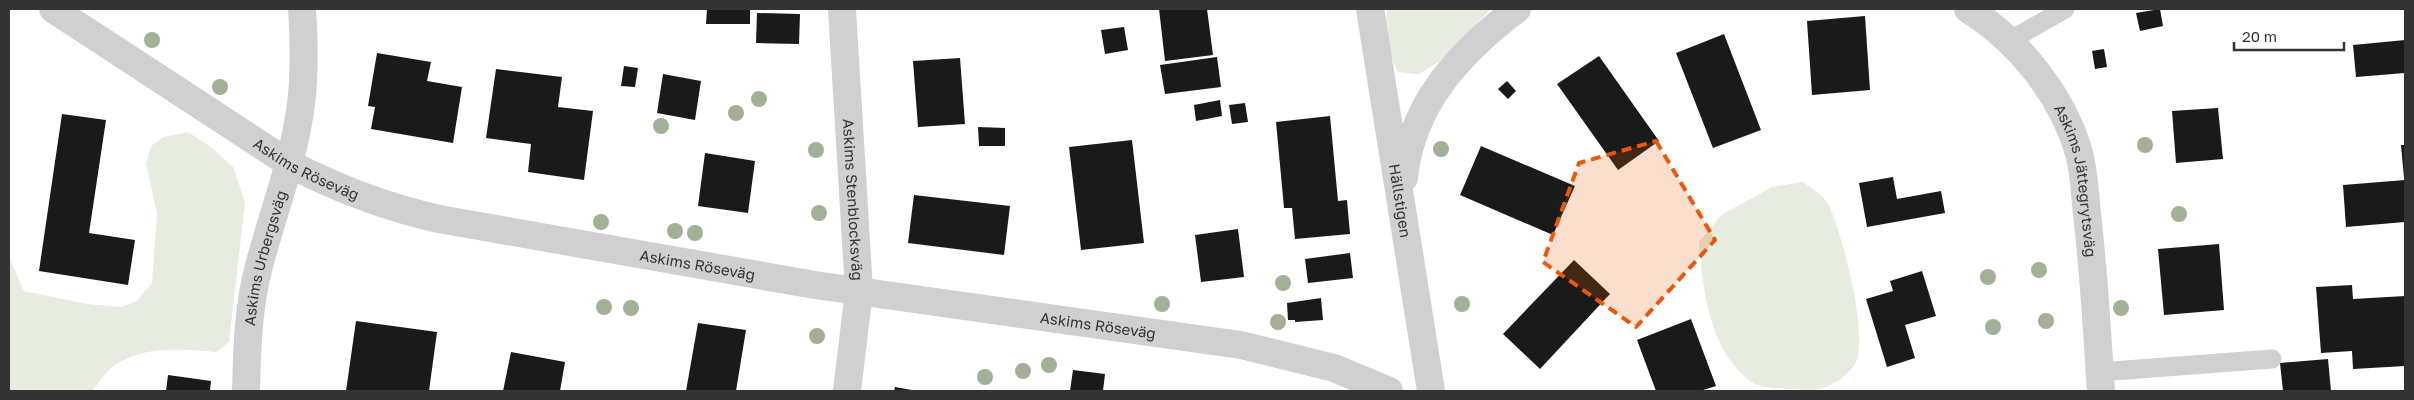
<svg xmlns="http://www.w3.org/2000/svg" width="2414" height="400" viewBox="0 0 2414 400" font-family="'Golos Text',sans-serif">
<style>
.green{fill:#e6ecdf}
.building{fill:#1a1a1a}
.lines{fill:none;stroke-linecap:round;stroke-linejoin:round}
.lane{stroke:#d0d0d0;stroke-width:19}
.street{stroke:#d0d0d0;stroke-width:28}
.tree{fill:#a2b095}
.marked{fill:#e8590c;fill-opacity:0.2;stroke:#e8590c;stroke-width:4;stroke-dasharray:10 6;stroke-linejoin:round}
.labels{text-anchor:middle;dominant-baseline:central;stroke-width:5;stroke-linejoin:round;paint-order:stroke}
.street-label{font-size:15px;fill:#333;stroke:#fff}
</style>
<rect width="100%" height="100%" fill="#fff"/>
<path class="green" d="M1388,9h103l-51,52 -21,13 -21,-2c-10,-20 -16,-42 -10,-63z
M188,132l23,15 22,20 12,35 -16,140 -13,10c-34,-3 -71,-7 -101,13 -9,6 -16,18 -23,26h-83v-134l15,34 63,13 34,3 16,-6 15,-18 5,-70 -11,-49 5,-18 13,-9z
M1803,182c8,6 21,14 25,22 15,30 40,129 28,158 -7,15 -31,29 -47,28 -13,-1 -47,-1 -56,-7 -44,-30 -50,-93 -54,-141l22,-27 51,-28z"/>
<path class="building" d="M707,9h43v15h-44z
M1159,9h48l6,46 -48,6z
M2160,9l3,17 -23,5 -4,-18z
M757,13l43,1 -1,30 -43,-1z
M1865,16l5,74 -58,5 -5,-74z
M1124,27l4,23 -23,4 -4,-24z
M1724,34l37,96 -48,18 -37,-95z
M2405,40v33l-49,4 -3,-32z
M2104,49l3,18 -12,2 -3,-18z
M377,53l54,9 -4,19 35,6 -9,56 -82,-14 4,-22 -7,-1z
M1599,56l60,85 -41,29 -61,-86z
M1217,57l4,30 -56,7 -5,-29z
M960,58l5,66 -47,3 -5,-66z
M624,66l14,2 -3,19 -14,-1z
M496,69l66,8 -4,30 35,4 -9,69 -56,-8 3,-28 -45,-6z
M663,74l38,7 -6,39 -38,-7z
M1507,81l9,10 -8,8 -10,-10z
M1220,100l2,16 -26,5 -2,-16z
M1245,103l3,19 -16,2 -3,-19z
M2218,108l5,51 -47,4 -4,-52z
M62,114l44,6 -17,113 46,7 -7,45 -89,-14z
M1330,116l8,85 9,-1 3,34 -55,5 -3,-31h-8l-8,-86z
M978,127l27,1v18h-26z
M1132,140l12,103 -63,7 -12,-103z
M2401,145h4v33h-1z
M1481,146l94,40 -22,49 -93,-40z
M705,153l50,8 -7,52 -50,-7z
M1893,177l4,22 44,-8 4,22 -78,14 -8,-44z
M2405,180v42l-59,5 -3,-42z
M914,195l96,11 -6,49 -96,-12z
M1238,229l6,48 -43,5 -6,-47z
M2219,244l5,66 -60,5 -6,-66z
M1350,253l3,25 -45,5 -3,-24z
M1574,260l36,34 -70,75 -37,-35z
M1922,271l14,45 -31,9 10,33 -28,9 -21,-68 27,-8 -3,-10z
M2352,285l1,14 52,-3v70l-52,3 -1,-18 -31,2 -5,-66z
M1321,298l2,22 -28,2v-2h-7l-1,-17z
M1691,319l25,67 -16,5h-44l-19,-51z
M356,321l81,11 -8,59h-83z
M698,323l48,7 -10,61h-50z
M511,352l54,10 -5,29h-57z
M2328,359l3,32h-48l-3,-28z
M1073,370l32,4 -2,17h-33z
M168,375l43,6 -1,10h-44z
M895,387l17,3v1h-18z"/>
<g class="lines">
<path class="lane" d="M2009,41l56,-32
M2099,372l173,-13"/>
<g class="street">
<path id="s1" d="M53,9l237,155c48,25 96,43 149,55l376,66 426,60 93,23 55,23"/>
<path id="s2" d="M842,9l17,282 -12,100"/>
<path id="s3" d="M1370,9l61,382"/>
<path id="s4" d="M1968,9c50,31 95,87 111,144 5,19 6,41 8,61 7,59 10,118 14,177"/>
<path d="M1404,178c7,-74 56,-126 113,-169"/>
<path id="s5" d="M246,391c1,-42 2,-84 13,-125 14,-54 35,-106 42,-162 4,-31 3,-64 1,-95"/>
</g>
</g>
<g class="tree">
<circle cx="152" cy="40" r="8"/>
<circle cx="220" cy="87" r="8"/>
<circle cx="759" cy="99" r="8"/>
<circle cx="736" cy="113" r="8"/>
<circle cx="661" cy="126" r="8"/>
<circle cx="2145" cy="145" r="8"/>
<circle cx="1441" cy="149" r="8"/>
<circle cx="816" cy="150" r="8"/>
<circle cx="819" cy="213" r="8"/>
<circle cx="2179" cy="214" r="8"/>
<circle cx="601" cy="222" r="8"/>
<circle cx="675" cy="231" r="8"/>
<circle cx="695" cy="233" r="8"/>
<circle cx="2039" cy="270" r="8"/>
<circle cx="1988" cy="277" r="8"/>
<circle cx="1283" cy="283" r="8"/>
<circle cx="1162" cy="304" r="8"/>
<circle cx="1462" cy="304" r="8"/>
<circle cx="604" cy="307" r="8"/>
<circle cx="631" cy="308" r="8"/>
<circle cx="2121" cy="308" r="8"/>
<circle cx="2046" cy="321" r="8"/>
<circle cx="1278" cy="322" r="8"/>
<circle cx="1993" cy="327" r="8"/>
<circle cx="817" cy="336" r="8"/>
<circle cx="1049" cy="365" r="8"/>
<circle cx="1023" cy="371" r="8"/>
<circle cx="985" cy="377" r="8"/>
</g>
<path class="marked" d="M1656,141l59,99 -79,87 -93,-65 36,-99z"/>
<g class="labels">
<g class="street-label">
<text stroke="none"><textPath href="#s1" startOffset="300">Askims Röseväg</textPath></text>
<text stroke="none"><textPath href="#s4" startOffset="212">Askims Jättegrytsväg</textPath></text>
<text stroke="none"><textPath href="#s2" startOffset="191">Askims Stenblocksväg</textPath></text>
<text stroke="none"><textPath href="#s3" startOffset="194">Hällstigen</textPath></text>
<text stroke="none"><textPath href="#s5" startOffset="135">Askims Urbergsväg</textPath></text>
<text stroke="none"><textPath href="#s1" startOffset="705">Askims Röseväg</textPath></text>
<text stroke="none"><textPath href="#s1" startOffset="1110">Askims Röseväg</textPath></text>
</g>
</g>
<rect width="2414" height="400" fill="none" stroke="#333333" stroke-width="20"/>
<path d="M2234 42v8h110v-8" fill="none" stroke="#333333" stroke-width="2.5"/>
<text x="2242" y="42" font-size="15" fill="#333333" stroke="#ffffff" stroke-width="4" paint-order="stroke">20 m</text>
</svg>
